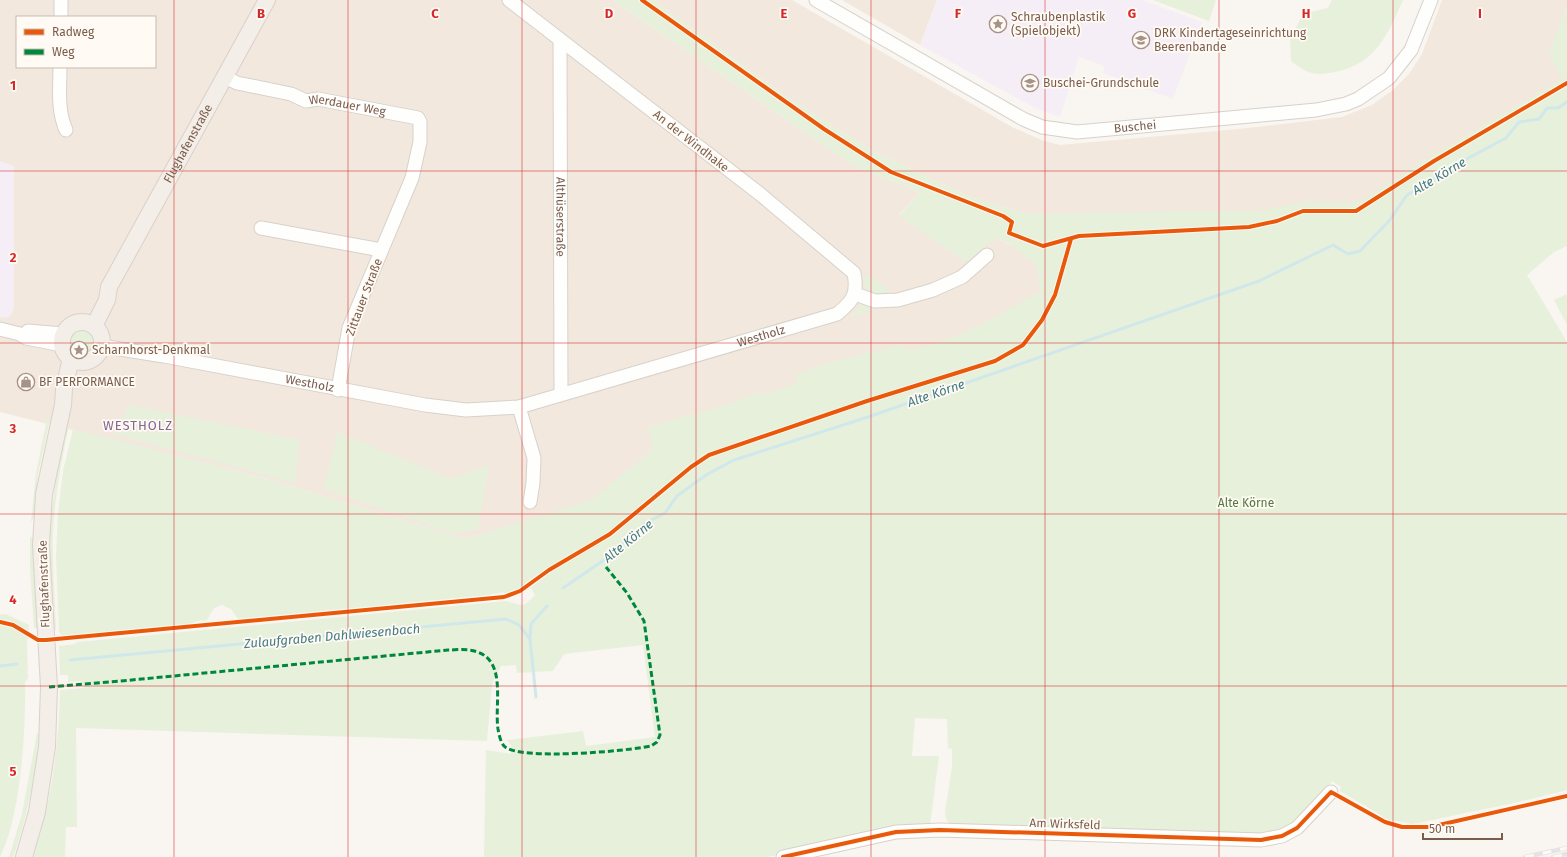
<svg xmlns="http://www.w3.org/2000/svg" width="1567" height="857" viewBox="0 0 1567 857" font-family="'Fira Sans',sans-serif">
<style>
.residential{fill:#f2e8de;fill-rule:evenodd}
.education{fill:#f6eef6}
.green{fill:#e7f0db}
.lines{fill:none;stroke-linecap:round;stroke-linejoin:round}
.stream{stroke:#d0e8ea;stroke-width:3}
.minor-casing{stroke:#d7d1cb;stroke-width:15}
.major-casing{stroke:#dad1cc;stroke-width:18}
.minor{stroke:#fefefd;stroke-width:13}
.major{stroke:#f3eee8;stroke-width:16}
.rail-casing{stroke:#e6e3e7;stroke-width:4.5}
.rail{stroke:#fffaf3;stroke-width:3;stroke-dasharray:9;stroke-linecap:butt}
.quiet{stroke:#00873e;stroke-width:3;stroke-dasharray:6 3;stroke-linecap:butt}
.cycleway-casing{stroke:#fffaf3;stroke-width:6}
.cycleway{stroke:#e8590c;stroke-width:4}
.grid{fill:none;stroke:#d62828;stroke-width:1;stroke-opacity:0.55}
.labels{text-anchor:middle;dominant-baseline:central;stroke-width:3.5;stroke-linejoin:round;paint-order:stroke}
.poi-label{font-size:12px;fill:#7a5c4d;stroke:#fffaf3;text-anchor:start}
.street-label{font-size:12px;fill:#7a5c4d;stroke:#fffaf3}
.park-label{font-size:12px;fill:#537a41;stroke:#fffaf3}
.water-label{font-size:13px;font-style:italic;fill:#437c86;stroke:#fffaf3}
.neighbourhood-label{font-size:13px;letter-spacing:1px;fill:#846695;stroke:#fffaf3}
.grid-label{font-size:13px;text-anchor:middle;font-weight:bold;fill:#d62828;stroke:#fffaf3;stroke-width:3.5;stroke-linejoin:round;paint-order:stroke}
</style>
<rect width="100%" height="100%" fill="#f9f5f0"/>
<path class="residential" d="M0,0h612l242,166 66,26 -21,23 97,23 43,19 4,33 -55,37 -136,44 -203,56 5,26 -35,31 -38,25 -61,20 -59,9 -197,-60 -264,-66zM17,17h138v50h-138z
M653,0h139l220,127 32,14 16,4 179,-16 103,-12 30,-12 21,-15 16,-16 13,-20 20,-54h125v77l-209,126h-43l-55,12 -234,-1 -58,-18 -97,-46 -82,-52z
M842,0h95l-17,45z"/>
<path class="education" d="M937,0h205l60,22 -29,77 -70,-26 2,-7 -26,-9 -19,60 -25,-9 -115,-63z
M0,161l14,5v139l-1,7 -4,5 -4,1 -5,-1z"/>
<path class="green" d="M612,0h41l136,98 82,52 97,46 58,18 154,-3h81l48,-10 49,2 66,-43 138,-81 -13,-25 18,-51v243l-13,6 -27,23 40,67v448l-48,12 -106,22 -29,-5 -2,-3 -42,-25 1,-4 -9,-6 -15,24 -18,17 -33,14 -316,-12 -4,-5 -1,-7 7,-45v-18l-4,-1 -1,-29 -32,-1 -3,38h27l-9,69 -163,32h-283l2,-107 25,4v-9l-4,-5 76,-9 3,15 69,-9 -12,-92 -79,9 -11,17 -36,2 -1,-8 -15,1 -9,18 -5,57 -411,-13 1,99h-11l-1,30h-32c18,-54 26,-110 27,-167l24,-2 -3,-7 -13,1v-7h-8l-1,-29 16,-2 3,-2 428,-41c17,4 16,8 29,-6l-4,-7 -23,10 -5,-6 -14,3 -251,24 -7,-10 -9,-4 -8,3 -7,12 -10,1 -6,3 -128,12 -4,-4 -3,-76 2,-43 5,-42 10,-42 191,49 197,60 19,-3 113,-36 60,-50 -5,-22 78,-22 34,-14 4,4 33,-12 -2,-8 36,-13 73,-18 3,6 37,-9 40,-18 56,-31 -3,-26 -26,-22 -15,-6 -31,24 -66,-46 21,-24 -66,-26z
M1153,0h63l-7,21z
M1332,0h71c-15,34 -27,64 -68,72 -20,4 -28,2 -44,-11l-1,-22 13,-25 25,-6z
M869,275l17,12 2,5c-7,4 -16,1 -22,-3l-2,-8z
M1567,294v31l-13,-25z
M861,305l11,2 2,3 -25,7z
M69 342a12 12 0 1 1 24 0a12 12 0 1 1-24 0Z
M129,405l171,35 -5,43 -181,-49z
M47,419h3l-12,55 -4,43 -3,5 5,-49z
M67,425l2,1c-8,35 -14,70 -16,106 -1,33 2,65 3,98h-1c-3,-32 -6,-63 -5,-95 2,-37 8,-73 17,-110z
M338,432l113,47 38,-14 -11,64 -23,5 -132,-45z
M30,536l3,3 4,89h-3l-4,-60z
M6,614l23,11 -2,20 1,33 -3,4c1,48 -4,133 -25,175v-242z
M37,733l2,2c-3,39 -11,77 -23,114l-3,8h-4l13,-43z"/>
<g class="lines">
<path class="stream" d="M563,588l47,-32 34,-32 21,-11 12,-17 29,-21 28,-15 134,-43 391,-136 74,-36 15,9 12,-3 29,-30 18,-26 23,-13 16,-12 60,-32 13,-16 20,-3 8,-11h11l9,-6
M530,638l1,-14 16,-18
M70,660l436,-41 13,6 11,14 6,58
M0,666l17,-2"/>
<defs>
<g id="minor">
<path id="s1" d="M816,0l207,119 19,8 35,5 239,-22 30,-6 12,-5 31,-21 22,-28 20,-50"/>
<path d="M61,17v-17"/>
<path id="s2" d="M560,40l1,354"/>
<path d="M60,67c0,21 -3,43 6,63"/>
<path id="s3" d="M225,77l12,6 54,11 15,7 12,-2 100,19 2,4v20l-8,36 -63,150 -11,62"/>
<path d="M261,228l120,22"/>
<path d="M855,294l20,7 23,-1 35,-10 29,-13 25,-22"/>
<path d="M0,329l20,5 6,4 36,7"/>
<path d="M28,331l35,3"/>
<path id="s4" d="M101,346l63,10 261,49 41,5 53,-3 318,-93c16,-13 21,-20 17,-41l-94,-79 -251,-194"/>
<path d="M519,407l15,51 -1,25 -3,19"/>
<path d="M783,857l113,-25 44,-2 321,10 21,-4 15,-8 34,-36"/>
</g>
<g id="major">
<circle cx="82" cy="342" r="20"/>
<path id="s5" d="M94,326l13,-26 2,-13 158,-287"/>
<path d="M24,857l13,-45 10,-65 2,-60 -8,-142 3,-51 19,-89 1,-16 7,-31"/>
</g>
</defs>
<use href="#minor" class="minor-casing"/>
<use href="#major" class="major-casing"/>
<use href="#minor" class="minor"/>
<use href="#major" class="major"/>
<defs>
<path id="rail" d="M1525,857l42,-9
M1553,857l14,-3"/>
</defs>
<use href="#rail" class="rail-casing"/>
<use href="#rail" class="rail"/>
<path class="quiet" d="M49,687l61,-5 338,-32c6,0 14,-1 21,0 40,5 25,52 29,79 1,5 2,12 6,17 14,15 124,5 147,0l6,-4 3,-7 -16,-114 -17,-28 -21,-26"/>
<defs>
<path id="cycleway" d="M642,0l182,129 67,43 112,44 9,6 -3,11 34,13 36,-10 170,-9 28,-6 26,-10h53l78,-50 133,-78
M0,622l13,3 25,15h8l458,-43 16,-6 29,-21 61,-36 81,-67 18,-12 158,-54 128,-40 28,-16 19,-25 13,-25 16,-56
M783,857l113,-25 44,-2 321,10 21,-4 15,-8 34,-36 54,30 17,5h28l137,-31"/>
</defs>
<use href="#cycleway" class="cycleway-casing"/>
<use href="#cycleway" class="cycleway"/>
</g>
<path class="grid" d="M174,0v857M348,0v857M522,0v857M696,0v857M871,0v857M1045,0v857M1219,0v857M1393,0v857M0,171h1567M0,343h1567M0,514h1567M0,686h1567"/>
<defs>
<symbol id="sight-ring" viewBox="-11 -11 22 22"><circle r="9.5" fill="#fffaf3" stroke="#a69286" stroke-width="1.5"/><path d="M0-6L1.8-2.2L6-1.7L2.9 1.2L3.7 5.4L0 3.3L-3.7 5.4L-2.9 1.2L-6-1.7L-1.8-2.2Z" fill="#a69286"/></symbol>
<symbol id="school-ring" viewBox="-11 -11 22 22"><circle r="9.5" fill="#fffaf3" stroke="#a69286" stroke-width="1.5"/><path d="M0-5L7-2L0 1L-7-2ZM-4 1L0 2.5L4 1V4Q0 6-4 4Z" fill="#a69286"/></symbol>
<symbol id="shop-ring" viewBox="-11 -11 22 22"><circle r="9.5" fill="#fffaf3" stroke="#a69286" stroke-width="1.5"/><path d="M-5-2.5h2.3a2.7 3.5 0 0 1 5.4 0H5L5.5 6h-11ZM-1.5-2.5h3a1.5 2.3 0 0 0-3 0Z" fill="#a69286"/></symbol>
</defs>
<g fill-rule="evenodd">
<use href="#sight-ring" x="988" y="14" width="20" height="20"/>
<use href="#school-ring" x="1131" y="30" width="20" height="20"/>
<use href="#school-ring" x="1020" y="73" width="20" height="20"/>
<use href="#sight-ring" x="69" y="340" width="20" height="20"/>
<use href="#shop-ring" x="16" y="372" width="20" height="20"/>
</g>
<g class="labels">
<g class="poi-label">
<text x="1011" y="17">Schraubenplastik<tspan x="1011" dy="14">(Spielobjekt)</tspan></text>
<text x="1154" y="33">DRK Kindertageseinrichtung<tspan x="1154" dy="14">Beerenbande</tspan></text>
<text x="1043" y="83">Buschei-Grundschule</text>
<text x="92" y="350">Scharnhorst-Denkmal</text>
<text x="39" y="382">BF PERFORMANCE</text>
</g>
<g class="street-label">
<text stroke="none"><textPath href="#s3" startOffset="127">Werdauer Weg</textPath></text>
<text stroke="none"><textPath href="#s1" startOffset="353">Buschei</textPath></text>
<text transform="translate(691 141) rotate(38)">An der Windhake</text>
<text stroke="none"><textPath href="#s5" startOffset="206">Flughafenstraße</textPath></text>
<text stroke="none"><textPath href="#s2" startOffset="177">Althüserstraße</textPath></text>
<text transform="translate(364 297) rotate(-69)">Zittauer Straße</text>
<text stroke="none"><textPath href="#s4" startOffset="676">Westholz</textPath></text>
<text stroke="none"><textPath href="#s4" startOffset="212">Westholz</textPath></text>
<text transform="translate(44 584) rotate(-92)">Flughafenstraße</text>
<text transform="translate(1065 824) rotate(2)">Am Wirksfeld</text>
</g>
<g class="park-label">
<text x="1246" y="503">Alte Körne</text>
</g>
<g class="water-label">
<text transform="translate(1439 176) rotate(-31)">Alte Körne</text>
<text transform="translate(936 393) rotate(-19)">Alte Körne</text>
<text transform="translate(628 541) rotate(-39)">Alte Körne</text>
<text transform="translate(332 636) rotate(-5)">Zulaufgraben Dahlwiesenbach</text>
</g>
<g class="neighbourhood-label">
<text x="138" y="425">WESTHOLZ</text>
</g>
</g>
<g class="grid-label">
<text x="261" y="18">B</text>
<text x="435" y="18">C</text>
<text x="609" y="18">D</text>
<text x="784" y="18">E</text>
<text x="958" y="18">F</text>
<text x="1132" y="18">G</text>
<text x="1306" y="18">H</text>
<text x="1480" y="18">I</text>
<text x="13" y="90">1</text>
<text x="13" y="262">2</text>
<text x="13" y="433">3</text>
<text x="13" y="604">4</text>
<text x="13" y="776">5</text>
</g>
<rect x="16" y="16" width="140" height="52" fill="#fffaf3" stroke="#cabbb1"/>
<rect x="24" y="29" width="20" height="6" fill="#e8590c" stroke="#cabbb1"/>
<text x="52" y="36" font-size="12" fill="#7a5c4d">Radweg</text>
<rect x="24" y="49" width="20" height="6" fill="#00873e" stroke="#cabbb1"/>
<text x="52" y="56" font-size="12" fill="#7a5c4d">Weg</text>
<path d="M1423 833v6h79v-6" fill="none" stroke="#7a5c4d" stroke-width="2"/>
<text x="1429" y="833" font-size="12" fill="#7a5c4d" stroke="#fffaf3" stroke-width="3" paint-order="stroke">50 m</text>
</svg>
